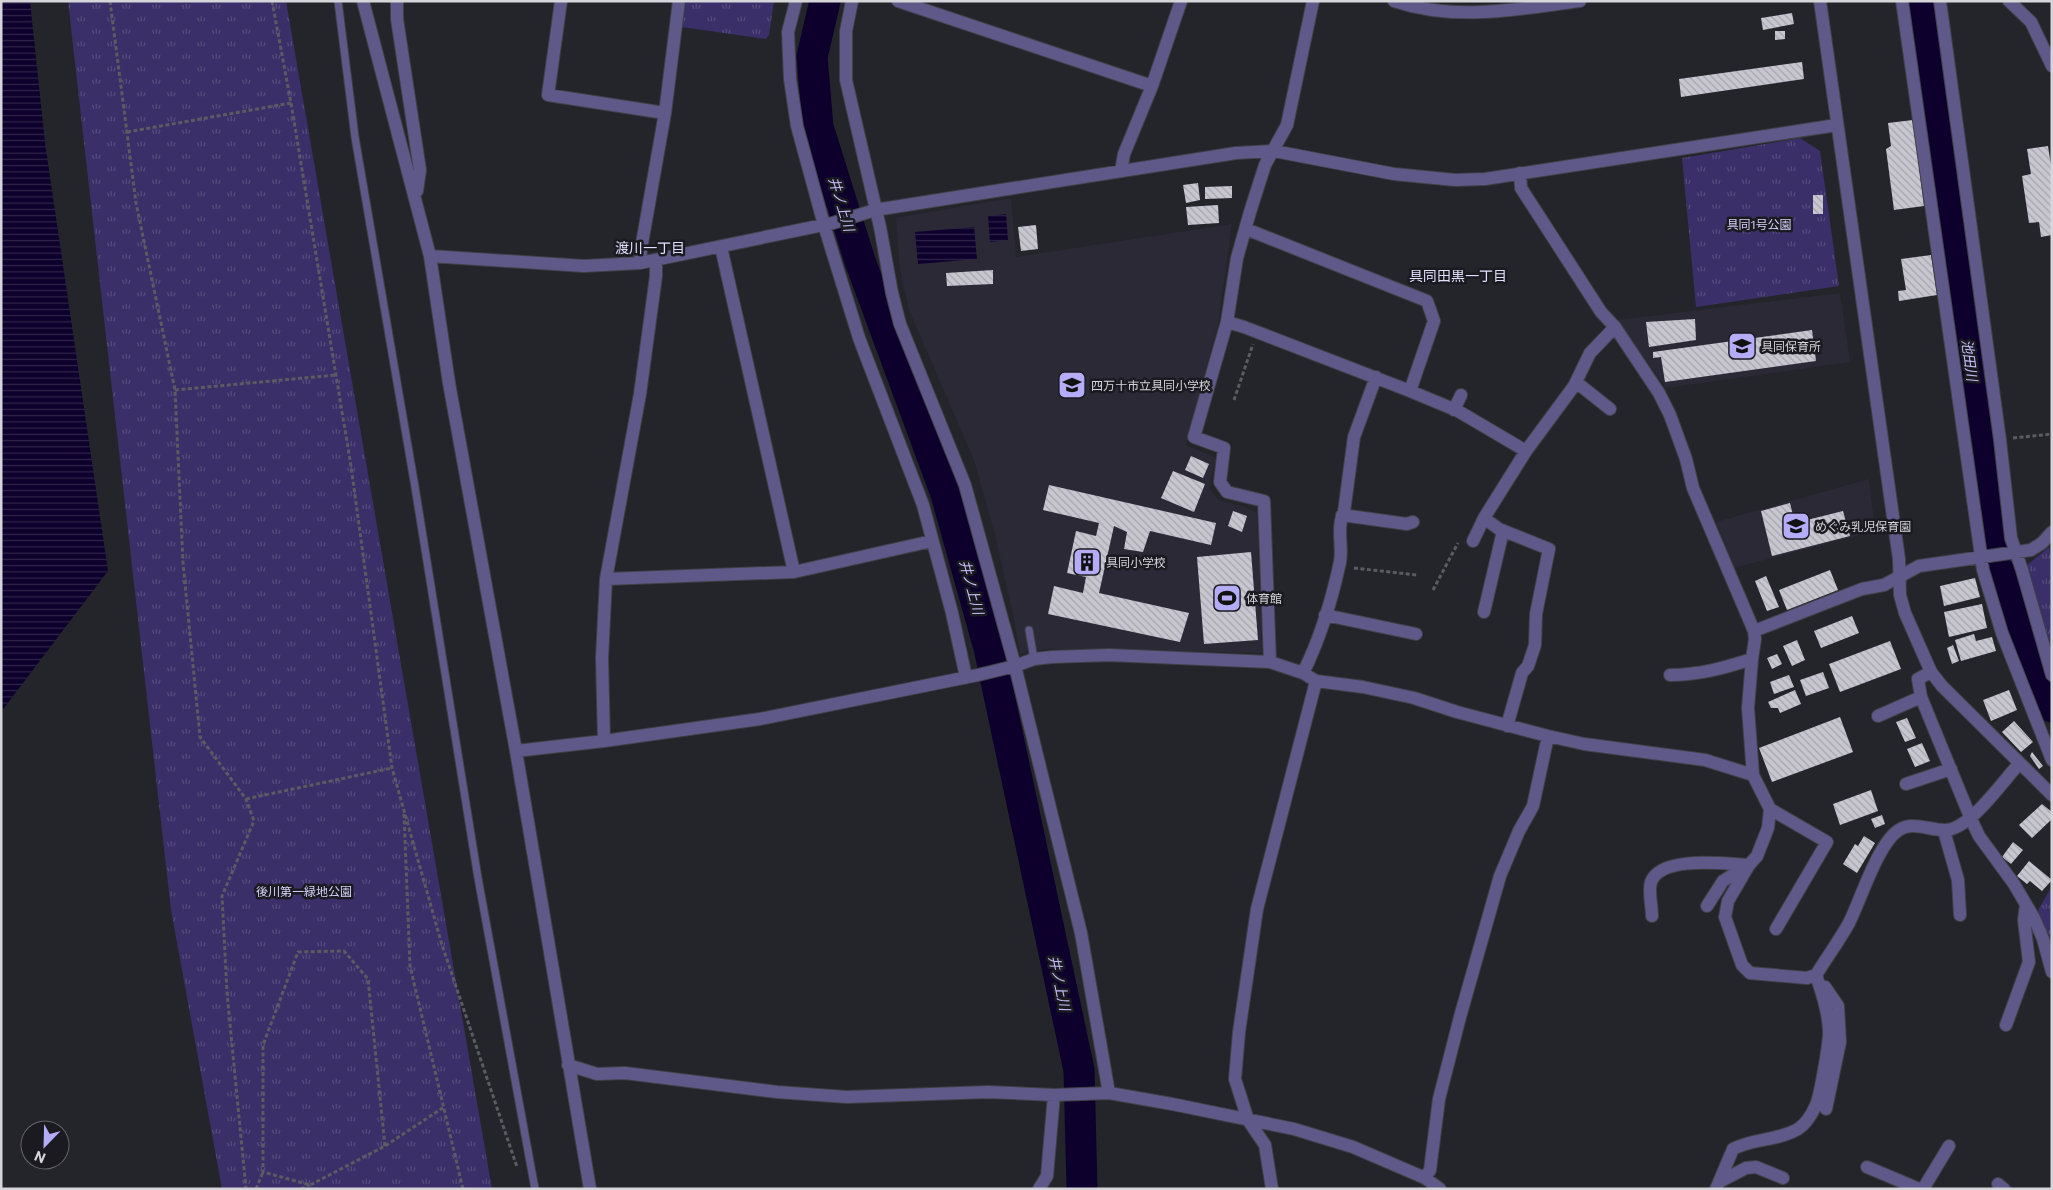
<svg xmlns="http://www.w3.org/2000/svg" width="2053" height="1190" viewBox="0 0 2053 1190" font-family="Commissioner,'Noto Sans JP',sans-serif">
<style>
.built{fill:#2b2936}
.park{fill:url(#park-tufts)}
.water{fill:url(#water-rules)}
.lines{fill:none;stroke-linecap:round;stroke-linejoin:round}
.river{stroke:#0d002c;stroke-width:31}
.building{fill:url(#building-back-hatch)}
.service-casing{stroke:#404047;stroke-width:9}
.minor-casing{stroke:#404047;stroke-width:14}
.tertiary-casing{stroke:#404047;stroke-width:14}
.path{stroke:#5b5b61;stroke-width:3;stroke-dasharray:4 2.5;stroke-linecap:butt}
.service{stroke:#5f5989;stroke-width:7}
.minor{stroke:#5f5989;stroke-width:12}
.tertiary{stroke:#5f5989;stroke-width:12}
.labels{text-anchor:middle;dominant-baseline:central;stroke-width:5;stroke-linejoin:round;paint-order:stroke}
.park-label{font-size:12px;fill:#d7d3fc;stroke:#1b1a21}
.poi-label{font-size:12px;fill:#d5d5da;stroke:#1b1a21;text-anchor:start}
.water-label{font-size:14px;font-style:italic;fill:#c4bdf9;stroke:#1b1a21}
.neighbourhood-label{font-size:14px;fill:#e1dffc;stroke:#1b1a21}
</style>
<defs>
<pattern id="park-tufts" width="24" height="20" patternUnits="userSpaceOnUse" patternTransform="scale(1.25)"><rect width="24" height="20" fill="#3a2f68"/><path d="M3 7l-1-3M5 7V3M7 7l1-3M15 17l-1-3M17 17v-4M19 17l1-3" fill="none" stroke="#564c7d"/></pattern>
<pattern id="water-rules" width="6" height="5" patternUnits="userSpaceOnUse" patternTransform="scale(1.25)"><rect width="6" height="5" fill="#0d002c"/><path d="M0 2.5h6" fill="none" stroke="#2f244a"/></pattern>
<pattern id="building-back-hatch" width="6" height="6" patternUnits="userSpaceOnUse" patternTransform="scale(1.25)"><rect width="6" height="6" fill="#c8c7d1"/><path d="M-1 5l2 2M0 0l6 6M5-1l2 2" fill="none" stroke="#a6a5ad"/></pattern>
</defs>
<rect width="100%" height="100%" fill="#24242b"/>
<path class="built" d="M1011,198l5,59 216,-33 -14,101 -32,120 30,13 -7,30 10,12 23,6 15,7 5,140 -216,-4 -26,5 -6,-35 -19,-84 -21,-75 -65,-150 -9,-40 -4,-52z
M1840,293l10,69 -184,26 -49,-68z
M1869,479l6,52 -141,37 -18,-46z"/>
<path class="park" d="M68,1h218l206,1188h-270l-51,-279z
M686,1h88l-5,34 -3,4 -84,-12z
M1800,138l20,13 19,135 -143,21 -14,-149z
M2049,547l3,12v90l-10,-27 -15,-57z
M2052,886v67l-14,-43z"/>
<path class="water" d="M1,1h29l15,142 63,428 -107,141z
M1006,214l2,26 -18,2 -2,-26z
M974,227l3,32 -59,5 -3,-32z"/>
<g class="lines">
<path class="river" d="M825,1l-13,56 6,70 42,134 86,233 43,154 90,422 3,119
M1919,1l59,422c15,48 14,97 17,147l8,5 7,7 19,72 23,53"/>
</g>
<path class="building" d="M1792,13l2,11 -31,6 -2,-12z
M1775,31h10v8l-10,1z
M1802,62l2,17 -123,18 -2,-18z
M1913,120l11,86 -30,4 -8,-61 5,-3 -3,-23z
M2048,146l4,26v63l-11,2 -2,-15 -10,1 -7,-47 9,-2 -4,-25z
M1198,183l2,17 -14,3 -3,-18z
M1232,186v12l-27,1v-12z
M1813,195h10v19h-10z
M1218,205l1,18 -31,2 -2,-18z
M1036,225l2,24 -17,2 -3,-24z
M1931,255l6,40 -38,6 -1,-10 8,-1 -5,-31z
M993,270v14l-46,2 -1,-13z
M1695,319l1,21 -47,7 -3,-25z
M1812,330l4,31 -151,21 -4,-25 -8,1v-6z
M1191,456l18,8 -6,14 -18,-8z
M1173,471l32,13 -11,28 -33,-14z
M1049,485l167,38 -5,22 -61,-14 -7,21 -19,-3 3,-17 -13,-6 -15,67 90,20 -9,29 -132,-28 6,-28 29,7 3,-16 -19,-4 9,-42 20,5 3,-13 -56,-13z
M1790,503l5,20 48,-12 7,25 -78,20 -11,-45z
M1233,511l14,5 -5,16 -14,-6z
M1251,552l7,88 -54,4 -7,-87z
M1830,570l8,20 -51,20 -8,-20z
M1766,576l13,31 -12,4 -12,-30z
M1975,578l5,19 -36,9 -4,-20z
M1982,604l5,24 -38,9 -5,-25z
M1852,616l7,17 -38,15 -7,-17z
M1974,634l2,7 16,-4 4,14 -35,10 -6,-21z
M1797,640l8,20 -13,6 -9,-20z
M1890,641l11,28 -61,23 -11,-28z
M1953,645l6,16 -7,3 -5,-16z
M1777,654l5,10 -10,5 -5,-11z
M1823,672l6,16 -23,8 -6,-16z
M1789,675l5,12 -20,7 -4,-12z
M1795,690l6,14 -21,9 -2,-5h-7l-3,-6z
M2009,690l8,20 -26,11 -8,-21z
M1840,717l13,35 -81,30 -13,-34z
M1907,718l9,20 -11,4 -9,-20z
M2014,721l19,21 -12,10 -19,-20z
M1922,743l8,18 -15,6 -8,-18z
M2032,752l11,14 -4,3 -9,-13z
M1871,790l7,21 -38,14 -7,-21z
M2042,804l10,8v7l-20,19 -13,-13z
M1882,815l3,9 -10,4 -4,-9z
M1864,836l11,7 -18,30 -14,-9 12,-20 3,2z
M2013,842l10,8 -12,14 -9,-7z
M2029,861l23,19 -10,11 -12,-10 -3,3 -10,-8z"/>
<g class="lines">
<defs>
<path id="service" d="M338,1l17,136 60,350 63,391 57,311
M1029,630l5,29"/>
<path id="minor" d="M363,1l67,255 19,127 67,368 74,438
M397,1v18l23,151 -3,21
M561,1l-13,94 117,18
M796,1l-8,31 2,47 7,47 27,99 35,113 64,167 29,108 14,64
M852,1l-6,30v49l34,147 12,66 8,31 65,161 50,181 66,267 28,160
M898,1l254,85
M1902,1l81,569 19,63 50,127
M1940,1l60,439 11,98 11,32 30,105
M1121,171l3,-17 28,-68 29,-85
M1246,229l181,72 7,20 -24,70
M721,247l73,325
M430,256l154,10 56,-3 193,-40 42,-13 361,-57 38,-2 120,23 61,6 30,-1 352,-54
M640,263l1,-14 24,-136 14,-112
M1227,322l17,5 166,64 48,20 68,40
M1376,377l-22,60 -10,75c-8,15 -1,34 -4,50 -8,37 -20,77 -37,111l13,8 47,6 51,11 43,14 91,24 36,8 121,16 48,15 -5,-67 4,-49 3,-20 -1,-8 -61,-143 -7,-29 -16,-44 -11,-22 -44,-66 -14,-15 -80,-124 -1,-15
M1576,382l34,27
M1454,410l7,-15
M1342,515l65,9 6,-2
M1473,541l11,-23
M606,579l188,-7 138,-31
M1484,612l19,-81
M1325,615l91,19
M1754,631l108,-42 22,-4 35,-19 112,-16 11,-7 10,-11
M1270,662l-6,-161 -37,-9 -7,-10 4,-34 -30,-11 33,-115 10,-64 13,-46 15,-47 22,-40 26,-124
M1670,675c29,0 54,-7 82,-16
M1878,716l43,-19
M1507,726l15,-53 6,-7 7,-21 1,-31 13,-65 -50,-20 -15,-11 42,-67 48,-65 16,-33 25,-26
M604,741l-2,-83 4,-79 34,-185 16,-118v-15
M516,751l88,-10 156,-22 218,-44 37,-9 19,-7 18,-2 57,-2 161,7 33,11
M1753,775l17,34 -2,19 -11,28 -8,9 -21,36 -3,16 17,48 8,8 57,5 9,-3c11,-18 23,-34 33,-52 12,-24 29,-80 50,-93 13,-9 30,0 45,0 25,1 58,-48 75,-66
M1906,784l45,-15
M2052,795l-110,-109 -11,-14 -13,7 3,18 50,122 8,17 35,48 20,34 9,21 9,33
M1770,809l57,33 -51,87
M1944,831l14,49 2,35
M1707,906l16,-25 24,-15
M1652,916c0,-10 -4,-25 -1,-34 10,-27 74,-18 98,-17
M1825,987l13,19 2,36 -14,67
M2006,1025l23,-63 -5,-42 2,-15
M568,1065l29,9 28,-1 152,19 70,5 141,-5 66,3 55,-2 63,11 122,25 59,18 72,31 15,11
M1867,1167l52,22
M1425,1178l5,-8 9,-71 21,-82 40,-141 19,-45 14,-25 15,-70
M1719,1182l27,-14 10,-1 27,11
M1998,1184l6,5
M1039,1189l8,-13 7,-81
M1272,1189l-7,-44 -17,-25 -13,-41 4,-47 18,-123 59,-228
M1716,1189l17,-40c20,-11 45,-8 65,-20 8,-5 14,-15 18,-24 4,-9 14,-65 13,-75 -1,-19 -7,-37 -13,-55
M1923,1189l26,-43"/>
<path id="tertiary" d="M1394,1c63,21 123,8 186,0
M1820,1l79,558 1,36 5,18 26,59
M2009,1l22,21 21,44"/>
</defs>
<use href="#service" class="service-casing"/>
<use href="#minor" class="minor-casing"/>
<use href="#tertiary" class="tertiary-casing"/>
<path class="path" d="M110,1l26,202 39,187 8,173 17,174 46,62 8,22 -32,75 5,97 19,196
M272,1l19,102 60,363 41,302 50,177 75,222
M127,132l164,-29
M175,390l161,-15
M1234,400l19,-56
M2013,438l39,-4
M1354,568l63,7
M1433,590l25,-47
M246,799l146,-31
M404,814l6,152 53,223
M385,1146l-17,-167 -24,-28 -46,1 -35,93v127l47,13 75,-39 59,-39
M256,1189l7,-17
M301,1189l9,-4"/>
<use href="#service" class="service"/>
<use href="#minor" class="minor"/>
<use href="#tertiary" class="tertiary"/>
</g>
<defs>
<symbol id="school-square" viewBox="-11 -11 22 22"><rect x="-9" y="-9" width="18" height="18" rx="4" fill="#b5acf8" stroke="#1b1a21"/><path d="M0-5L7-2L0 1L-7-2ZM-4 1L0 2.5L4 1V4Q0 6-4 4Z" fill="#111"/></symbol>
<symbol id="building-square" viewBox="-11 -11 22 22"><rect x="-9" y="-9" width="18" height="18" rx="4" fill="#b5acf8" stroke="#1b1a21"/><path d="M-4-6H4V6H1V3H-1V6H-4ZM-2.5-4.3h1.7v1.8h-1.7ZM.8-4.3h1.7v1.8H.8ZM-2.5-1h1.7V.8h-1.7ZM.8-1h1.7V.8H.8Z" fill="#111"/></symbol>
<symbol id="stadium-square" viewBox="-11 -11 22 22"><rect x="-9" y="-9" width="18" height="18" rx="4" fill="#b5acf8" stroke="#1b1a21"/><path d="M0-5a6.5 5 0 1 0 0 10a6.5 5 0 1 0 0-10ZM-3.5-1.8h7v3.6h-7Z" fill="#111"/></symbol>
</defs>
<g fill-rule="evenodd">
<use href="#school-square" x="1726" y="330" width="32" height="32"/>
<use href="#school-square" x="1056" y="369" width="32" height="32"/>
<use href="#school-square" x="1780" y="510" width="32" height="32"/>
<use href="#building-square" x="1071" y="546" width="32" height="32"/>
<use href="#stadium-square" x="1211" y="582" width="32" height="32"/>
</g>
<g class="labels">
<g class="park-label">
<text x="1759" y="224">具同1号公園</text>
<text x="304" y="891">後川第一緑地公園</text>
</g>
<g class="poi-label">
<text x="1761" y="346">具同保育所</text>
<text x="1091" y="385">四万十市立具同小学校</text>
<text x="1815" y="526">めぐみ乳児保育園</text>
<text x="1106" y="562">具同小学校</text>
<text x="1246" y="598">体育館</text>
</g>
<g class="water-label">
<text transform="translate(842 204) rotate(73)">井ノ上川</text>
<text transform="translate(1970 360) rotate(82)">池田川</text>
<text transform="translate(972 587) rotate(75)">井ノ上川</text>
<text transform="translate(1060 983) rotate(78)">井ノ上川</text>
</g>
<g class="neighbourhood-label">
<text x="650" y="247">渡川一丁目</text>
<text x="1458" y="275">具同田黒一丁目</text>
</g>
</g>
<rect width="2053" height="1190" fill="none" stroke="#d5d5da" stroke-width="5"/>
<g transform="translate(45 1145) rotate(203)"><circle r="24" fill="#1b1a21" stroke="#65656b"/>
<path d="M0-4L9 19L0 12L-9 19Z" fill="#b5acf8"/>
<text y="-8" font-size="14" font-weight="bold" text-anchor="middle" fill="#d5d5da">N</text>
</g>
</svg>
